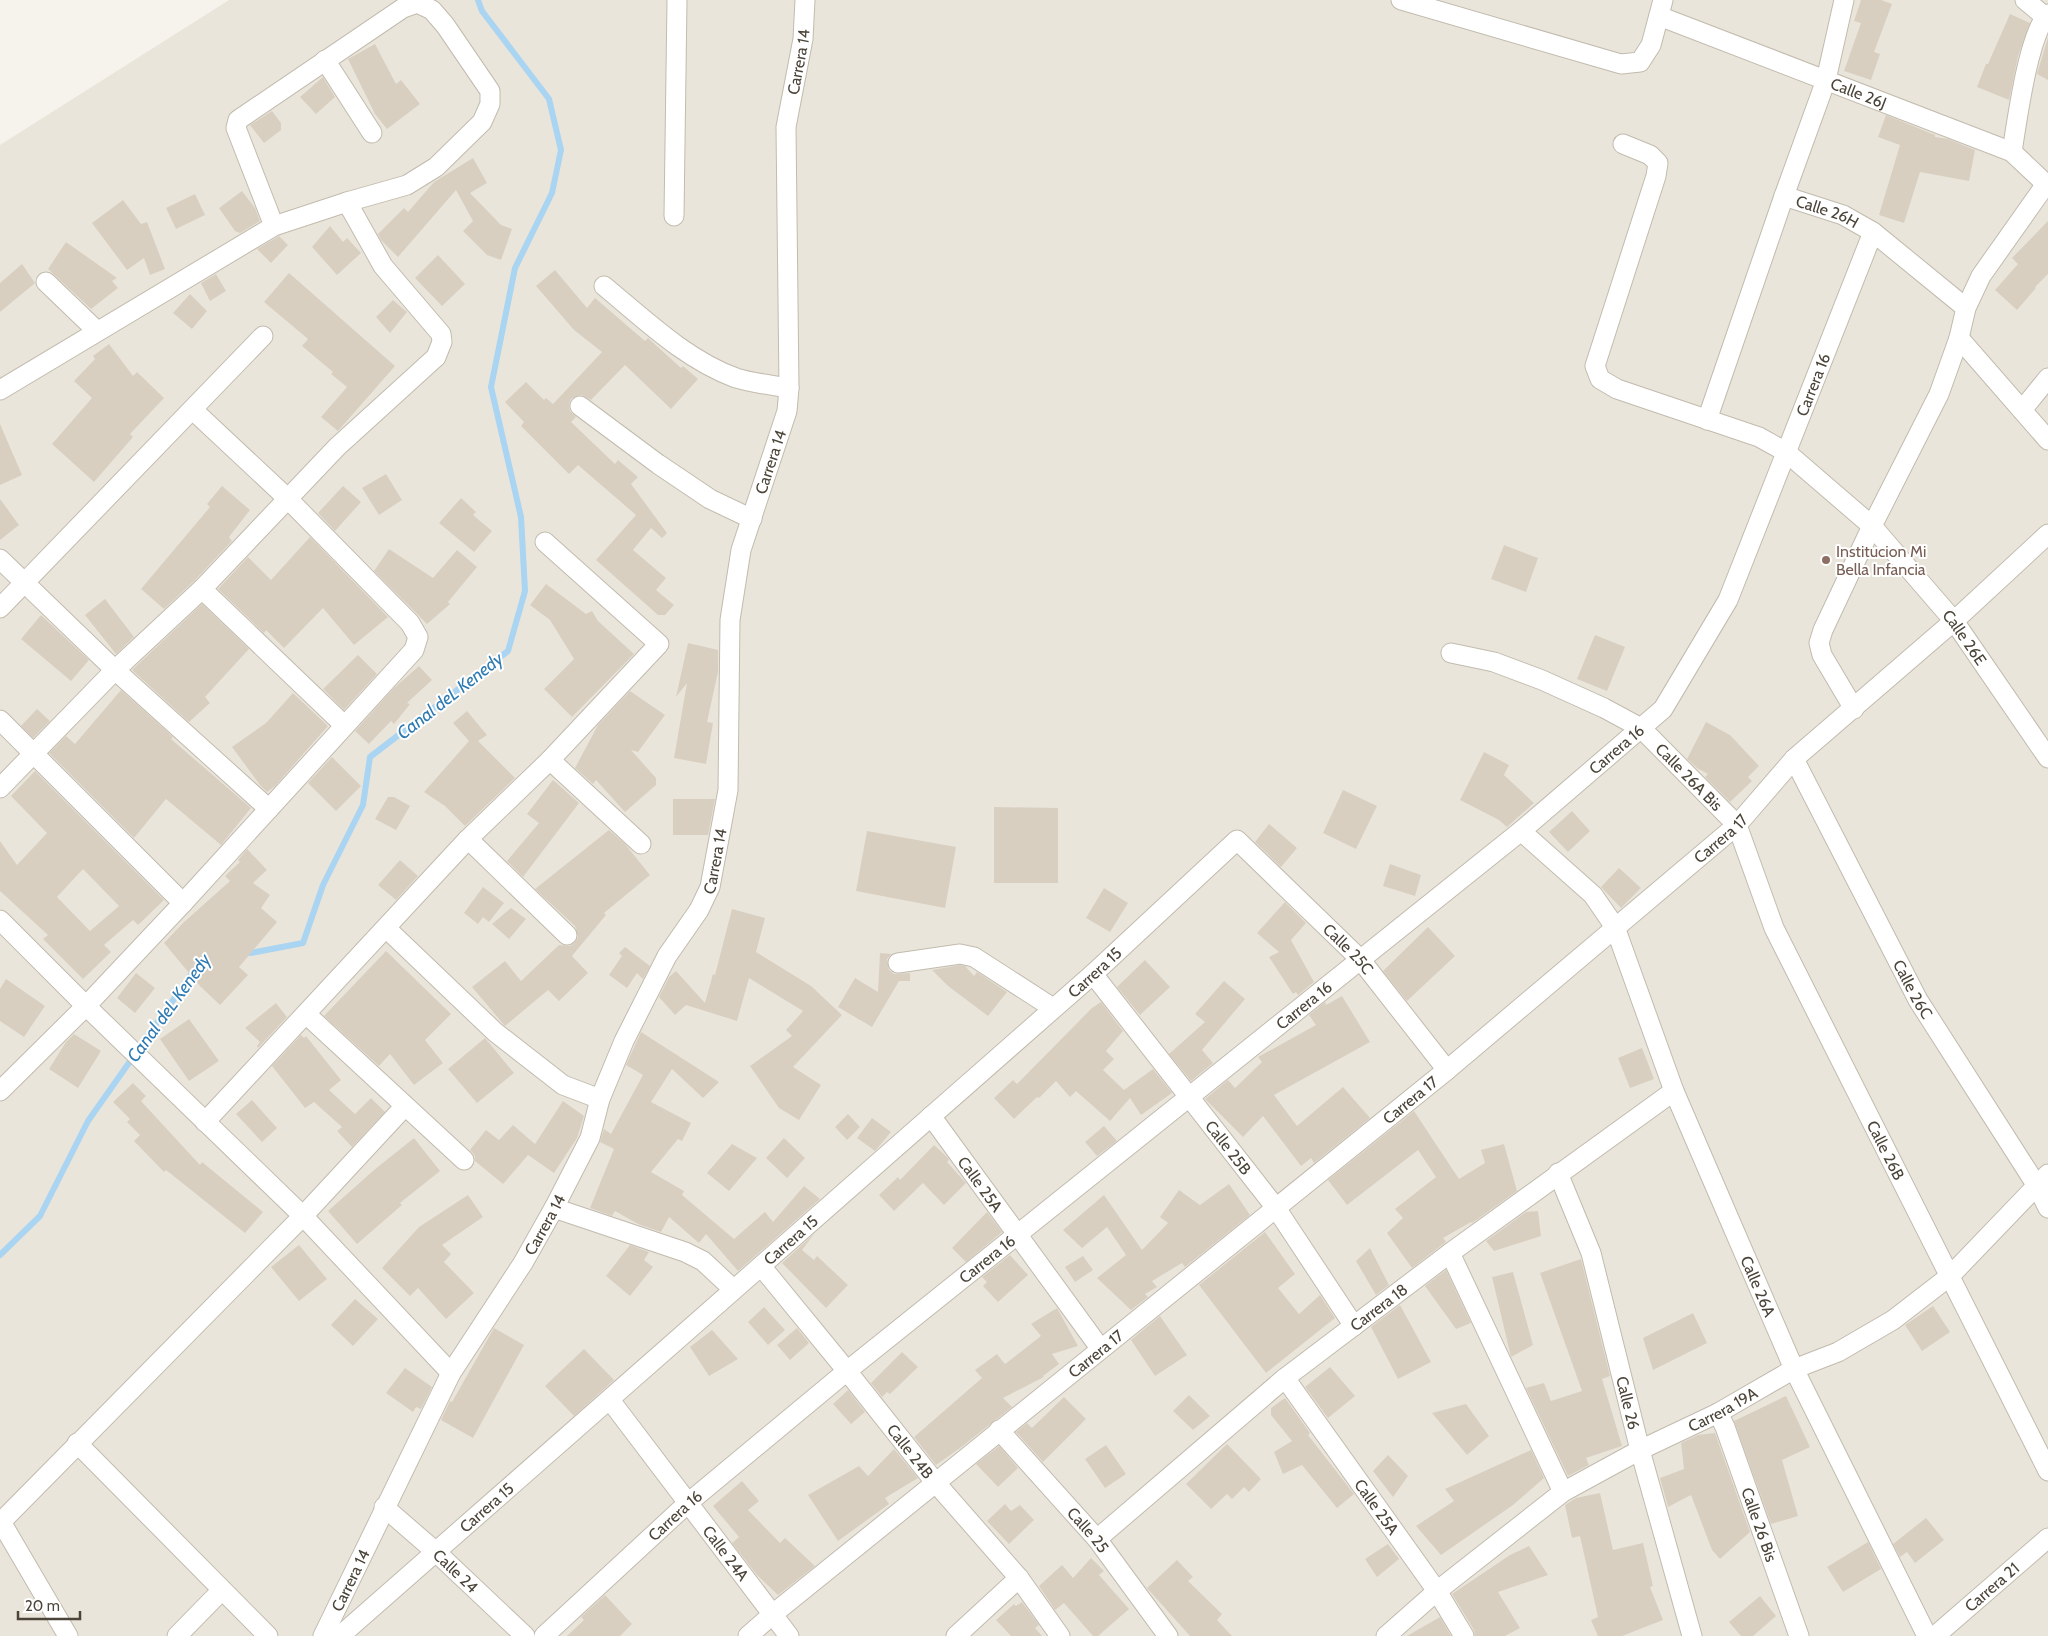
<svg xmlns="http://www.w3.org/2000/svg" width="2048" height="1636" viewBox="0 0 2048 1636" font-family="Cabin,sans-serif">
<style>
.residential{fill:#eae5da}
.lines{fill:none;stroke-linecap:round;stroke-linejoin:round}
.stream{stroke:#a9d4f2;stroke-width:6}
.building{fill:#d8cfc1;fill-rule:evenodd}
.street-casing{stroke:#c2bbae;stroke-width:21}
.street{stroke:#fff;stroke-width:19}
.education-dot{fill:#8d6e63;stroke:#fff;stroke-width:2}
.labels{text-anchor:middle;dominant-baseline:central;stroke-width:4;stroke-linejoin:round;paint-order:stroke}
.street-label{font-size:16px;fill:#4b4439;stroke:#fff}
.education-label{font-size:16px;fill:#785e54;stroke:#fff;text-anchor:start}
.water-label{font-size:18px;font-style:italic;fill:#2e7ab2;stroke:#fff}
</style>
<rect width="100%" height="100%" fill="#f6f3ec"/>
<path class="residential" d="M229,0h1819v1636h-2048v-1491z"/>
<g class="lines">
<path class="stream" d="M245,952l6,1 52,-10 20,-58 40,-80 7,-48 138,-106 17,-60 -4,-74 -30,-130 24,-119 37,-75 9,-43 -12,-51 -67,-88 -4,-11
M0,1255l40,-39 48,-95 107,-152"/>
</g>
<path class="building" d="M1861,0h20l11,4 -18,48 6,2 -9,26 -27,-9 17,-48 -7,-2z
M2010,14l20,9 -12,33 -9,44 -32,-13 9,-23h2z
M2048,37v43l-11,-6z
M375,44l21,40 5,-4 19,24 -33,25 -12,-15 -27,-55z
M323,77l12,20 -19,17 -16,-17z
M272,111l9,12v7l-17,13 -14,-18z
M1886,115l49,20v2l13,2 27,11 -6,31 -49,-9 -16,51 -25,-8 21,-70 -22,-8z
M473,158l14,25 -17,10 31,32 11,4 -11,31 -14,-5 -24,-24 10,-10 -17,-31 -58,67 -17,-17 -3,-6 26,-26 4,4 26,-30z
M242,191l13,17 5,13 -20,12 -5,-2 -16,-23z
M195,194l10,21 -29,14 -10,-21z
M123,200l18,24 6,-2 18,47 -15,6 -6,-17 -17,12 -35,-47z
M2048,221v53l-13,13 1,1 -19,22 -22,-20 23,-26 -6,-6z
M330,226l13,16 4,-4 14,15 -24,22 -25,-28z
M279,236l9,9 -17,18 -14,-14z
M66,242l51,36 -5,3 6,7 -27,21 -43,-40z
M438,255l27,29 -23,22 -27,-28z
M22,264l13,19 -35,29v-29z
M555,270l32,38 8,-10 50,43 3,-3 33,30 2,-2 15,13 -27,30 -46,-44 -34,35 -9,-5 -6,1 -5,3 -2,5 1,7 6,6 -5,5 44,42 3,-4 20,17 -7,7 36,49 -5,5 -11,-10 -18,22 33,28 -10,12 18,15 -9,10h-7l-62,-55 40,-45 -58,-50 -9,9 -48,-48 3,-4 -19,-20 21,-20 18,18 2,-2 7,6 49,-52 -28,-22 -38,-44z
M289,273l106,93 -57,65 -17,-14 26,-30 -16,-13 2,-2 -31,-26 6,-7 -44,-37z
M216,274l10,17 -16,10 -9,-18z
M190,294l17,17 -15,18 -19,-16z
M393,300l14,12 -17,21 -14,-16z
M109,344l24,32 4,-4 27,26 -34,36 3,3 -39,45 -42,-38 40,-46 -18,-17 21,-22 -2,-3z
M0,424l22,51 -22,10z
M386,474l16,26 -23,15 -17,-27z
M222,486l28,24 -21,27 3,4 -38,40 -30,28 -23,-20 69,-82 -3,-3z
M343,486l18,16 -26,29 -17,-18z
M461,498l15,14 -3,3 19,16 -18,21 -35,-29z
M0,499l19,26 -19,15z
M310,537l78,80 -34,28 -31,-37 -39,40 -18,-18 -2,3 -46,-44 30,-32 23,23z
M1504,545l34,13 -12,34 -35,-13z
M389,549l44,29 24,-28 20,17 -29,35 2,2 -23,20 -53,-53z
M546,584l40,30 6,-3 6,10 36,33 -62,63 -28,-28 30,-30 -24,-39 -20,-15z
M105,599l29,38 -18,17 -31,-39z
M202,604l47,45 -44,48 5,6 -21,19 -57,-52z
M41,615l48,45 -18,21 -50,-42z
M1595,635l30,12 -18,44 -30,-12z
M688,643l30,7v22l-11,50 6,1 -7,41 -32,-6 13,-75 -11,14z
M358,655l19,19 -33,36 -21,-21z
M419,666l13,14 -25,23 3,1 -16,20 -3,-3 -22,23 -14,-13 39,-43z
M121,690l52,47 -2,2 80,69 -30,37 -55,-46 -32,39 -85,-85 17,-17 9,8z
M630,691l35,24 -27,37 -7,-2 25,28v7l-31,27 -29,-32 -3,4 -18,-16 23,-43z
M293,693l35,33 -53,60 -8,6 -7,-7 -28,-38 34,-24z
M37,709l13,12 -17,17 -12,-12z
M467,711l20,24 -9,6 37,37 -50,48 -20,-20 -21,-14 45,-51 -16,-18z
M1706,722l24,13 29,31 -11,11 4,4 -22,21 -25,-25 3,-3 -11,-6 -10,-9z
M1484,752l25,13 -5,10 30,28 -27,24 -8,-7 -39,-20z
M332,757l29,29 -25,25 -28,-28z
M35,771l129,129 -26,25 -5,-5 -29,25 7,7 -28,27 -40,-40 5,-4 -48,-44v-50l17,24 30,-32 -36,-37zM83,869l36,37 -29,25 -33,-34z
M553,780l26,23 -56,74 -16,-16 32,-38 -12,-9z
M1343,790l34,16 -21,43 -33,-16z
M388,797h6l16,9 -14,24 -21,-11z
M673,799h42l-7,36h-35z
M994,807l64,1v75h-64z
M1572,811l18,20 -22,21 -19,-20z
M1269,824l28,24 -16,19 -26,-25z
M609,830l16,14 25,31 -46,38 2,2 -34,41 16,17 -29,28 -11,-11 -43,36 -33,-39 33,-26 16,20 38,-36 11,1 5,-4 3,-5 -3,-11 -40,-37z
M867,831l89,16 -11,61 -89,-17z
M247,849l20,21 -14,13 17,12 -9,13 16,14 -38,45 9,8 -28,30 -20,-19 -36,-43 19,-20 47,-42 -5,-5 15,-14 -2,-2z
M400,860l18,16 -22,24 -18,-15z
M1390,864l31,11 -6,21 -32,-10z
M1619,868l22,20 -20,20 -20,-21z
M483,887l21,16 -15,19 -6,-5 -5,7 -14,-11z
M1104,888l24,15 -18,29 -24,-14z
M1285,902l21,21 -15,17 23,42 -16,13 -2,-3 -3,2 -24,-37 10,-5 -22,-19z
M511,908l15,11 -17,20 -17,-15z
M732,909l33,9 -9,34 55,34 31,29 -49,52 28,18 -22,35 -20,-12 -29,-42 42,-30 -6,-6 17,-19 -54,-33 -12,43 -51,-16 -11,10 -16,-18 10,-20 7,-6 29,32 8,-29 2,1z
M1428,927l27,29 -48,45 -24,-30z
M625,947l25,19 -7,13 -6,-6 -10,15 -18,-13 13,-19 -3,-3z
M386,951l65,63 -26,26 18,23 -29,22 -24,-31 -11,12 -55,-50z
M880,953l12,1 -5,5 2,11 5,4 16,-1v8h-11l-27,46 -34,-20 17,-29 23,14z
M1145,960l25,27 -30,28 -23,-28z
M960,965l5,1 9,10 3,-4 30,20 -19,24 -40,-30 -16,-16z
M136,973l19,15 -20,25 -18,-15z
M6,979l39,27 -21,31 -24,-16v-32z
M1224,981l21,18 -43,51 11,13 -22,18 -22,-27 36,-32 -10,-8z
M1342,996l28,46 -96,53 23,31 46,-39 27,31 -56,45 -3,-5 -10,8 -38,-50 -20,21 -38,-38 23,-19 7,8 27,-26 -4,-5 58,-32 -7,-10 16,-13 1,3z
M1101,1002l22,29 -17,20 8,8 -11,11 21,20 29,-21 19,24 -31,22 -11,-17 -20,23 -34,-30 -6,6 -14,-16 -17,17 -2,-1 -23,22 -20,-21 19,-18 4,4 75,-76z
M276,1003l11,14 -29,31 -1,-2 3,-4 -15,-14z
M189,1019l30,42 -30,20 -29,-42z
M641,1032l78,50 -16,16 -31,-29 -21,33 40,21 -9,18 -4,-2 -27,33 33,19 -2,4 52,44 31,-27 8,10 31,-36 16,13 -82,72 -32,-37 -7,9 -30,-26 -8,15 -23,-8 -23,-13 -3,5 -22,-8 24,-59 -14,-7 4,-13 7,5 32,-59 -17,-10z
M74,1034l27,17 -23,37 -29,-19 17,-27z
M301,1035l3,3 2,-2 35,44 -12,10 26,24 16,-16 14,14 -33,35 -15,-16 5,-4 -28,-25 -9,6 -33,-42z
M485,1038l29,35 -37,30 -29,-34z
M1642,1048l12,31 -24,9 -12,-30z
M133,1083l13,13 -5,5 59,64 2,-3 61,50 -18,21 -79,-63 -2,2 -30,-31 6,-6 -13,-13 3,-3 -17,-17z
M252,1100l25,28 -15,14 -26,-28z
M563,1101l21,15 -7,22 -23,35 -26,-18 -25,29 -28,-23v-5l-5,-6 16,-20 13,10 14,-15 22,19z
M1414,1111l45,68 26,-16 -4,-13 23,-6 13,47 -45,32 -1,-1 -28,16 3,4 -34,26 -25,-35 16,-15 -8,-9 41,-32 -18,-27 -71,55 -19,-25z
M848,1114l12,13 -13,13 -12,-13z
M872,1118l19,14 -16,19 -18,-13z
M1104,1126l13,15 -20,15 -12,-14z
M414,1138l26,33 -40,32 2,2 -45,39 -29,-33 46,-41z
M784,1138l21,20 -18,20 -21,-20z
M732,1144l25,14 -28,33 -22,-18z
M934,1145l14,13 1,2 -2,2 19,21 -22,22 -21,-22 -29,28 -15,-16 19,-18 2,3z
M1229,1184l21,31 -65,52 -3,-4 -30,18 5,6 -12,7 3,3 -17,13 -34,-32 29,-23 -19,-28 -25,21 -19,-18 41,-35 38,55 26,-27 -8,-6 19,-27 21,15z
M468,1195l15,22 -41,28 9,9 -7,8 30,31 -28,26 -28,-31 -8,8 -28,-28 37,-41z
M1538,1211l3,25 -47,15 -8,-10 40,-29z
M987,1212l15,20 -36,30 -14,-14z
M1265,1232l30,42 -17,14 21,26 21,-19 15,23 -69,55 -67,-88z
M814,1234l-12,16 12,10 3,-4 31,29 -22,23 -44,-45z
M299,1245l28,34 -28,22 -28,-34z
M630,1245l19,7 -5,8 9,7 -23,29 -24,-20z
M1370,1248l19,37 -13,10 -20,-34z
M1010,1255l18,20 -30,27 -15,-16 4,-4 -5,-5z
M1083,1256l10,14 -18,12 -10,-15z
M1581,1259l29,117 -8,3 20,67 -36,12 3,7 -21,11 -42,-88 18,-5 7,18 31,-10 -42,-118z
M1446,1270l25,53 -15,6 -31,-43z
M1513,1272l20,73 -22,12 -19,-80z
M355,1299l23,20 -25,27 -22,-21z
M1400,1305l31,57 -33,17 -27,-52z
M1933,1306l17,26 -28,19 -17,-26z
M764,1307l21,23 -17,15 -20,-23z
M1057,1308l21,38 -26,8 7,10 -16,12 1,1 -41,21 9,9 -52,41 -24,17 -22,-28 68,-59 -7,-8 22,-16 8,10 36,-28 -10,-12z
M1693,1313l14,30 -54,27 -10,-32z
M1160,1316l27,39 -32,21 -24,-36z
M494,1328l30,17 -51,93 -32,-18 9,-19 2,1z
M797,1328l12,15 -19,17 -13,-15z
M712,1330l26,29 -29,17 -19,-29z
M584,1349l30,31 -40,36 -29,-30z
M902,1352l16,15 -28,27 -3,-2 -5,5 -11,-14z
M1330,1367l25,29 -27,22 -23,-31z
M405,1368l27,19 -11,22 -5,-2 -3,5 -27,-19z
M848,1390l17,22 -14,12 -18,-20z
M1189,1395l21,21 -17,14 -20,-19z
M1786,1396l24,51 -28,13 16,56 -27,8 -37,-103z
M1064,1397l22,22 -43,43 -27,-30 11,-9 5,5z
M1285,1398l25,35 -2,2 46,59 -17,14 -35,-43 -19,9 -9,-22 18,-11 -21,-26v-7z
M1466,1404l23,32 -22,19 -35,-42z
M1715,1433l35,99 -30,27 -8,-9 -21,-55 -23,12 -8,-29 24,-9 -3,-26 17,-8z
M1227,1444l34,35 -12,13 -5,-5 -12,12 -5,-5 -16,15 -25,-25z
M1106,1445l20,29 -21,14 -20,-29z
M999,1446l19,22 -20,19 -22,-23z
M894,1449l24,29 -33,20 4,6 -51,37 -30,-46 51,-29 9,10z
M1531,1450l13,28 -31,27 -72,50 -25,-29 38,-25 -9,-12z
M1388,1455l20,21 -15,21 -20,-26z
M742,1481l17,20 -11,9 32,33 5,-5 30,28 -37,29 -21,-20 -25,-32 7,-6 -26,-31z
M1600,1493l13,57 30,-7 10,43 -3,1 13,33 -41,16h-24l-7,-16 7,-3 -18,-81 -8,2 -7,-33 11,-7z
M1005,1504l6,7 9,-6 14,15 -25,24 -22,-23z
M1926,1518l18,22 -29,23 -8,-11 -7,5 -7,-13z
M1868,1542l13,27 -38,23 -16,-25z
M1388,1544l11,15 -22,18 -12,-18z
M1529,1546l19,29 -50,17 22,36 -15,8h-30l-1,-6 -22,-36 58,-39z
M1091,1558l13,13 -5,4 30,34 -31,27h-5l-29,-33 -9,7 -16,-24 23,-21 11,13z
M1177,1560l16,17 -5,4 34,33 -5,6 15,16h-42l-43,-48z
M605,1595l27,29 -12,12h-53l17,-16 -3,-3z
M1760,1596l16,20 -23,20h-12l-12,-14z
M1022,1602l17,23 -4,3 7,8h-31l-15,-16 18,-16 2,2z
M1440,1617l11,19h-44z"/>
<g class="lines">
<defs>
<g id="street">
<path d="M1401,0l220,64 19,-2 11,-17 12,-45"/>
<path d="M2025,0l23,19"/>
<path id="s1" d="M1659,16l353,136 36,34"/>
<path d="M325,60l47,73"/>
<path id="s2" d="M1623,144l27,11 8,8 -2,13 -61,190 5,13 17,10 142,48 27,15 86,74 82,95 94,137"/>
<path d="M2012,152c5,-31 16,-117 36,-138"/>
<path id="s3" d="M1784,196l59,19 30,17 93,76"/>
<path d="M674,216l3,-216"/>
<path d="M46,282l51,49"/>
<path d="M604,286c40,33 82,74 132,92 16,5 36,7 53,10"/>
<path d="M1959,338l89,102"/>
<path d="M0,390l274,-164 73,-24 60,-17 29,-18 46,-45 8,-18v-13l-45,-66 -13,-15 -15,-7 -14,5 -165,112 -2,8 38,98"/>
<path d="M580,406l78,58 52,35 42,20"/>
<path d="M2022,410l26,-32"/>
<path d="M1707,420l77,-224 42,-116 18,-80"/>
<path d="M0,559l115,111 154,139"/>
<path d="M202,589l142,136"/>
<path d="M0,608l263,-272"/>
<path id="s4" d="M1451,653l43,9 48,18 62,28 37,20 96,97 37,103 274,543"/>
<path d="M1854,709l-32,-54 -3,-12 4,-13 49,-104 67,-132 20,-56 7,-30 15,-32 65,-92"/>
<path d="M0,720l183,183"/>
<path id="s5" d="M1794,759l124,241 119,186 11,22"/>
<path d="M550,760l91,84"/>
<path d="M0,788l115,-118 87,-81 135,-142 99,-90 6,-15 -1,-8 -58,-68 -36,-64"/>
<path id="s6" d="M1521,831l72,64 22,32 59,164 120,278 133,267"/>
<path d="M468,839l99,96"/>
<path d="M0,920l86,86 217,210 148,157"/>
<path d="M386,928l109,104 68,53 37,14"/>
<path d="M898,963l62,-9 14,3 79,51"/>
<path id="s7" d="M1093,974l183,234 78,118"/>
<path d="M306,1014l158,146"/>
<path d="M0,1091l86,-85 97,-103 231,-253 4,-13 -8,-14 -123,-125 -94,-88"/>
<path id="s8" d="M931,1116l169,232"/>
<path d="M205,1122l263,-283 82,-79 109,-116 -114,-102"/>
<path id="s9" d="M1558,1173l33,80 49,197 52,186"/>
<path d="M554,1208l131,44 18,9 30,28"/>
<path d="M1450,1253l113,239"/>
<path id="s10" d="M761,1266l86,105 88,111 84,96 41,58"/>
<path id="s11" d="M1285,1378l152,213 27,45"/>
<path id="s12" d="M610,1400l179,236"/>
<path id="s13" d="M1718,1413l7,14 74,209"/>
<path id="s14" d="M999,1430l98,109 71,97"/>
<path d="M77,1443l191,193"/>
<path id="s15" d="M384,1507l52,45 89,84"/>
<path d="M0,1520l68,116"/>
<path d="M1,1522l302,-306 102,-110"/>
<path id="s16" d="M1097,1539l188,-161 165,-125 224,-162"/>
<path d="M177,1636l45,-46"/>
<path id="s17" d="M323,1636l128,-263 72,-110 31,-55 36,-70 10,-39 24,-58 43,-85 32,-46 11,-23 18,-97 2,-170 11,-70 46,-139 2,-23 -3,-261 17,-88 2,-39"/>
<path id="s18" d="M340,1636l753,-662 144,-134 123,119 87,111"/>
<path id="s19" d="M544,1636l144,-133 159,-132 674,-540 142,-122 65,-109 145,-368"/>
<path id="s20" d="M748,1636l25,-22 674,-544 290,-245 57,-66 160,-138 94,-87"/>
<path d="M956,1636l63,-58"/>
<path id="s21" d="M1386,1636l51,-45 126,-99 77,-42 78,-37 76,-44 44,-17 55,-32 57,-44 98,-102"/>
<path id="s22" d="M1935,1636l113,-98"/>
</g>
</defs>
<use href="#street" class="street-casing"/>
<use href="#street" class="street"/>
</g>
<circle class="education-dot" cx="1826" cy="560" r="5"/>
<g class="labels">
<g class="street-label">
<text stroke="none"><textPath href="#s17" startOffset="1682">Carrera 14</textPath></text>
<text stroke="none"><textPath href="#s1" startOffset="214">Calle 26J</textPath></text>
<text stroke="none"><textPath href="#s3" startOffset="46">Calle 26H</textPath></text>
<text stroke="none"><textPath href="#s19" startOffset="1812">Carrera 16</textPath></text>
<text stroke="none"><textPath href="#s17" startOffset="1278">Carrera 14</textPath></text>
<text stroke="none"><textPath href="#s2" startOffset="726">Calle 26E</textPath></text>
<text stroke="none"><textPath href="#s19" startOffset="1392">Carrera 16</textPath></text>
<text stroke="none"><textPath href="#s4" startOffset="274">Calle 26A Bis</textPath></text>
<text stroke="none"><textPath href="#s20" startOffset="1258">Carrera 17</textPath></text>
<text stroke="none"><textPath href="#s17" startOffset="872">Carrera 14</textPath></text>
<text stroke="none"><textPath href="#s18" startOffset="1355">Calle 25C</textPath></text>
<text stroke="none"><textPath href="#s18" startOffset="1005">Carrera 15</textPath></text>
<text stroke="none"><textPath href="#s5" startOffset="259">Calle 26C</textPath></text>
<text stroke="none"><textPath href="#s19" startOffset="988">Carrera 16</textPath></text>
<text stroke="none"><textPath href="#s20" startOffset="852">Carrera 17</textPath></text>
<text stroke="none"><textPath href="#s7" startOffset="220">Calle 25B</textPath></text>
<text stroke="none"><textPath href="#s4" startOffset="700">Calle 26B</textPath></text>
<text stroke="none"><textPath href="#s8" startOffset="84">Calle 25A</textPath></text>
<text stroke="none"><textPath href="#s17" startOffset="468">Carrera 14</textPath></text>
<text stroke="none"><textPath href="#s18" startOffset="600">Carrera 15</textPath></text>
<text stroke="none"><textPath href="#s19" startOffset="582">Carrera 16</textPath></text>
<text stroke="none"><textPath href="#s6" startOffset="522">Calle 26A</textPath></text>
<text stroke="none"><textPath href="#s16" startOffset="365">Carrera 18</textPath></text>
<text stroke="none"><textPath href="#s20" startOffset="448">Carrera 17</textPath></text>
<text stroke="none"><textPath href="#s9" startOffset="241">Calle 26</textPath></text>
<text stroke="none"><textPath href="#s21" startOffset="408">Carrera 19A</textPath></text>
<text stroke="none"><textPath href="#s10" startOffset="238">Calle 24B</textPath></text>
<text stroke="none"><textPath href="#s11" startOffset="158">Calle 25A</textPath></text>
<text stroke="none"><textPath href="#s18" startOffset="195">Carrera 15</textPath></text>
<text stroke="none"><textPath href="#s19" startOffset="178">Carrera 16</textPath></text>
<text stroke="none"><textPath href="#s13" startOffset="119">Calle 26 Bis</textPath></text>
<text stroke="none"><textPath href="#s14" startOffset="134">Calle 25</textPath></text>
<text stroke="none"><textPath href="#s12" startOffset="192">Calle 24A</textPath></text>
<text stroke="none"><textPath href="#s15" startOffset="96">Calle 24</textPath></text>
<text stroke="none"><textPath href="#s17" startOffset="62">Carrera 14</textPath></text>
<text stroke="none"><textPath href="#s22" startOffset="75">Carrera 21</textPath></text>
</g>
<g class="education-label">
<text x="1836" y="551">Institucion Mi<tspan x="1836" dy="18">Bella Infancia</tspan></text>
</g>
<g class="water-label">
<text transform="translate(450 696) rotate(-38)">Canal deL Kenedy</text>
<text transform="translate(169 1008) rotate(-54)">Canal deL Kenedy</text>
</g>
</g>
<path d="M18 1611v8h62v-8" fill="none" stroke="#4b4439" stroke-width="2.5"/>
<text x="25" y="1611" font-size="15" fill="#4b4439" stroke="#ffffff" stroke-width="4" paint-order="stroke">20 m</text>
</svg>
